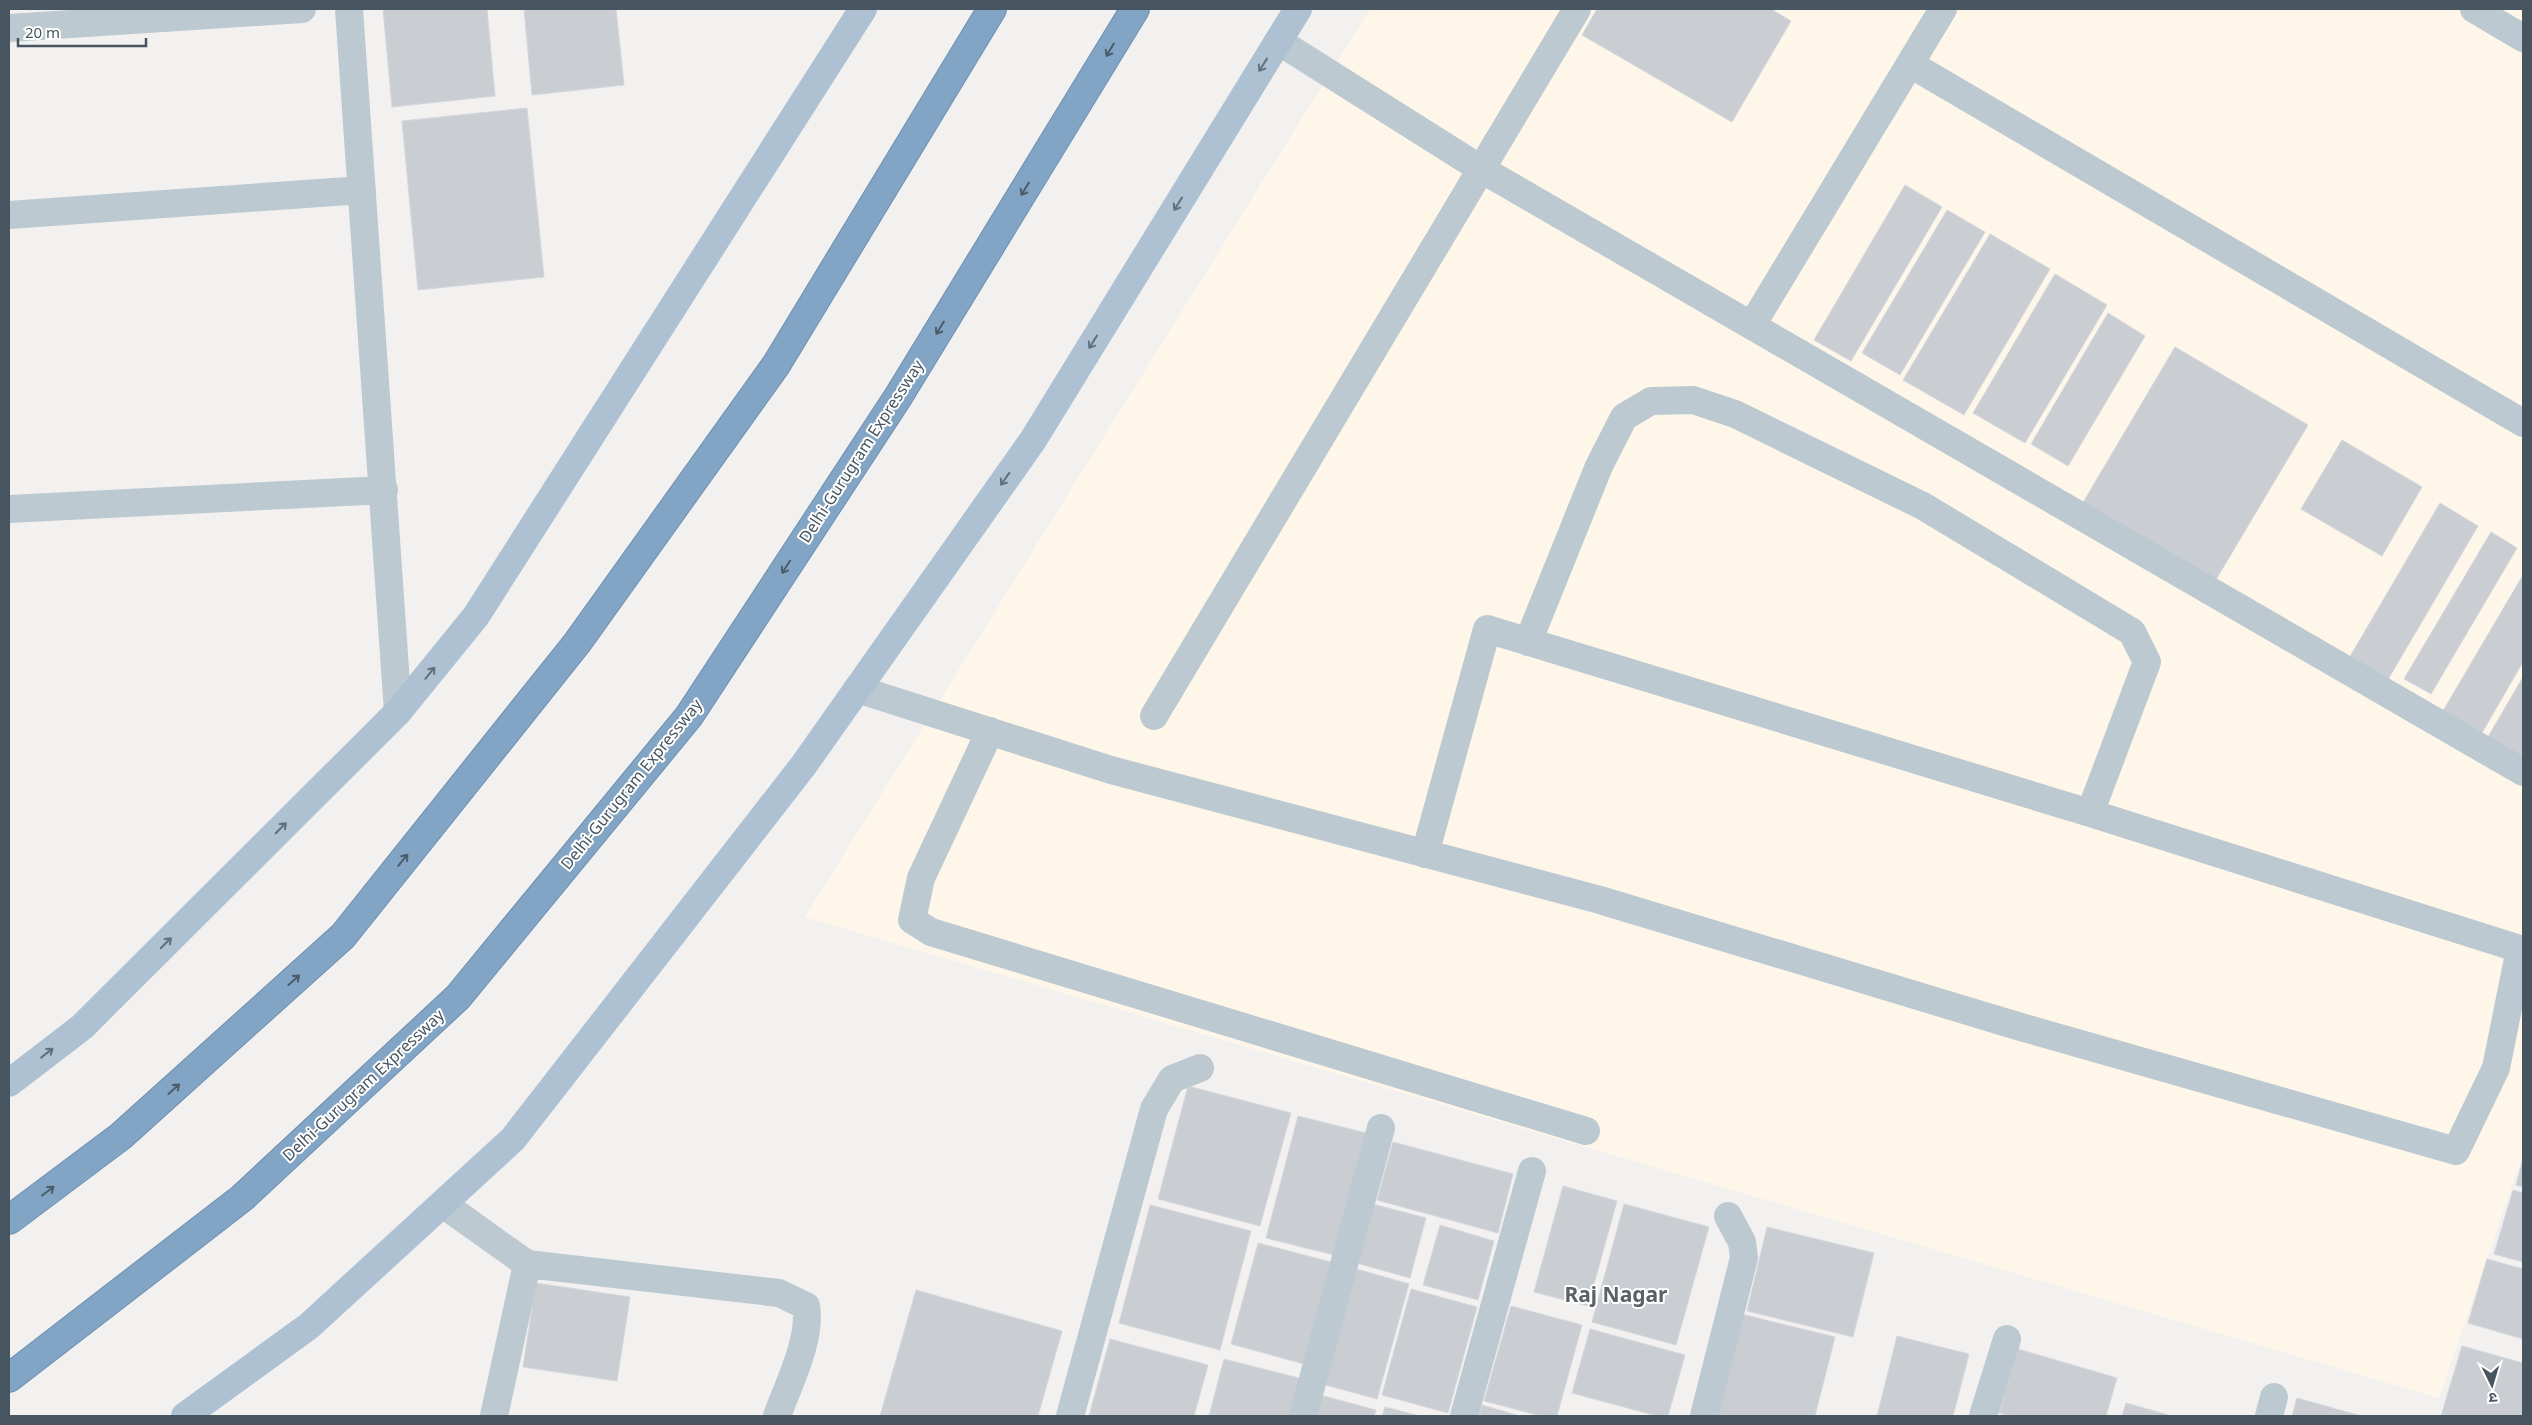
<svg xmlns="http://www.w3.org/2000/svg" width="2532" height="1425" viewBox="0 0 2532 1425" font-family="'Noto Sans','Noto Sans Devanagari',sans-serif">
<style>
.commercial{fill:#fef7e9}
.building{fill:#caced3;stroke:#d4d7dd}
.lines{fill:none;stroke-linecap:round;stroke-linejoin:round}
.highway-casing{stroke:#6d90b1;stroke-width:30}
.minor{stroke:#bcc9d1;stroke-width:28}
.major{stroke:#adc1d2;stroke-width:28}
.highway{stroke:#82a5c5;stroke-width:28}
.oneway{stroke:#4c5d6a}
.oneway2{stroke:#60707c}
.labels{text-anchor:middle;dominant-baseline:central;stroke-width:4;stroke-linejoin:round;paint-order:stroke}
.street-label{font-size:16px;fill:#465560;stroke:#fff}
.district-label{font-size:21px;font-weight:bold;fill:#5c6166;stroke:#fff}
</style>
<rect width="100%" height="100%" fill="#f3f0f0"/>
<path class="commercial" d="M1370,9h1153v1145l-84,244 -1634,-481z"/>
<path class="building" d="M383,9h104l8,87 -103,11z
M524,9h92l8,76 -92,10z
M1597,9h174l20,12 -59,101 -150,-87z
M527,108l17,169 -126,13 -16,-169z
M1905,185l37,22 -91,154 -37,-21z
M1947,210l38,22 -85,143 -38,-22z
M1990,234l60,35 -86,146 -61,-35z
M2055,274l52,31 -82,138 -52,-30z
M2108,313l37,23 -77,130 -37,-22z
M2175,347l133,78 -94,158 -133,-77z
M2342,440l80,47 -40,69 -81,-47z
M2440,503l38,23 -92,157 -38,-23z
M2491,532l26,16 -86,146 -27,-15z
M2523,575v87l-44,76 -39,-22z
M2523,677v75l-5,9 -33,-19z
M1188,1086l103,27 -31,113 -102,-27z
M1298,1116l72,18 -32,122 -72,-18z
M1393,1142l120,32 -15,59 -121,-33z
M2523,1159v28l-7,-2z
M1563,1186l54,15 -29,105 -54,-14z
M2513,1190l10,3v69l-29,-8z
M1369,1203l57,15 -16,60 -57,-16z
M1624,1204l85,23 -33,118 -84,-23z
M1150,1205l101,26 -31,119 -101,-27z
M1440,1225l54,16 -16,59 -55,-15z
M1767,1227l107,26 -21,84 -106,-26z
M1258,1243l73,19 -27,102 -73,-20z
M2487,1259l36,10v70l-55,-16z
M1353,1268l56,16 -32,115 -55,-15z
M536,1283l94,14 -13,84 -94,-14z
M1411,1289l66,18 -29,106 -66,-18z
M916,1290l146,41 -24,85h-158z
M1511,1306l71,19 -25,91h-16l-57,-15z
M1741,1314l94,23 -20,79h-100z
M1590,1329l95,26 -17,61h-11l-85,-23z
M1897,1336l72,18 -16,62h-76z
M1110,1339l98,26 -14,51h-105z
M2462,1346l61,17v53h-82z
M2018,1349l99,29 -11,38h-95l-12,-3z
M1224,1359l83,21 -10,36h-88z
M1320,1395l56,15 -2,6h-60z
M2297,1398l64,18h-69z
M2126,1403l46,13h-50z
M1482,1405l38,11h-41z
M1385,1407l35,9h-38z"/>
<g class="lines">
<defs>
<path id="highway" d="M9,1220l112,-84 222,-200 234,-293 199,-278 216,-356
M9,1378l233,-180 216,-201 231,-281 209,-319 237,-388"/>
</defs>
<use href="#highway" class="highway-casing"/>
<path class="minor" d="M349,9l49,703
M2474,9l49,29
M9,28l293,-19
M1278,41l203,128 1042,603
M1910,64l613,359
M9,215l353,-25
M1752,325l191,-316
M9,509l375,-19
M1528,642l71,-176 25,-49 27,-16 42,-1 42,14 188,92 209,126 15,30 -57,151
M857,689l254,81 489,130 414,125 442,126 40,-83 24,-119 -430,-136 -603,-184 -62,225
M1154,716l423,-707
M990,731l-69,147 -9,42 19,12 655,199
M443,1204l84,60 252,29 27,13c6,33 -18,79 -29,110
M494,1416l33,-152
M1070,1416l84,-307 18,-30 28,-11
M1303,1416l78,-288
M1464,1416l68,-245
M1704,1416l40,-158 -2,-16 -14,-26
M1983,1416l24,-77
M2269,1416l5,-19"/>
<path class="major" d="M9,1083l73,-56 316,-315 78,-96 387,-607
M185,1416l124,-90 204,-187 290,-373 230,-326 265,-431"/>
<use href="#highway" class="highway"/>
</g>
<defs><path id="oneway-shaft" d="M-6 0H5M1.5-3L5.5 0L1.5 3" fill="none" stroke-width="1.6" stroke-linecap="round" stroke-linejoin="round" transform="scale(1.25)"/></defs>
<g class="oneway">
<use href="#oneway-shaft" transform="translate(1110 50) rotate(121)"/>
<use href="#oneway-shaft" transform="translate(1025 189) rotate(121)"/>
<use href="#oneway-shaft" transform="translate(940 328) rotate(121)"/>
<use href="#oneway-shaft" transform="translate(786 567) rotate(123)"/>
<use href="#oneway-shaft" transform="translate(403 860) rotate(-51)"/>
<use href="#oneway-shaft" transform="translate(294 980) rotate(-42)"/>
<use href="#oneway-shaft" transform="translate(174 1089) rotate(-42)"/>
<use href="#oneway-shaft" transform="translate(48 1191) rotate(-37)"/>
</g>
<g class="oneway2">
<use href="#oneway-shaft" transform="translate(1263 65) rotate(122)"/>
<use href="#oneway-shaft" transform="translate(1178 204) rotate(122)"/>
<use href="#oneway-shaft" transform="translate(1093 342) rotate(122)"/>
<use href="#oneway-shaft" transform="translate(1005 479) rotate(125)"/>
<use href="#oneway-shaft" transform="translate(430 673) rotate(-51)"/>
<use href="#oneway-shaft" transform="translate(281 828) rotate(-45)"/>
<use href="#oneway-shaft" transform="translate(166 943) rotate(-45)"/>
<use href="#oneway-shaft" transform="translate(47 1053) rotate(-38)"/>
</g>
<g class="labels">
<g class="street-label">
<text transform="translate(861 451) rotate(-57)">Delhi-Gurugram Expressway</text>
<text transform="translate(631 784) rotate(-51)">Delhi-Gurugram Expressway</text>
<text transform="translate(363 1085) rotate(-43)">Delhi-Gurugram Expressway</text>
</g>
<g class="district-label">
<text x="1616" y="1294">Raj Nagar</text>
</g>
</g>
<rect width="2532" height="1425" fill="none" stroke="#465560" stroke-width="20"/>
<g transform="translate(2492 1385) rotate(175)" stroke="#ffffff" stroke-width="4" paint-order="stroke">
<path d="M0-4L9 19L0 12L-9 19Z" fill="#465560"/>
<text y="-8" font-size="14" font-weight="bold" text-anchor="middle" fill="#465560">उ</text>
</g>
<path d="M18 38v8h128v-8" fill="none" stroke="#465560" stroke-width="2.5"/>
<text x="25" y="38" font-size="15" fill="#465560" stroke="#ffffff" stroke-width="4" paint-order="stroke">20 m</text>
</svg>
